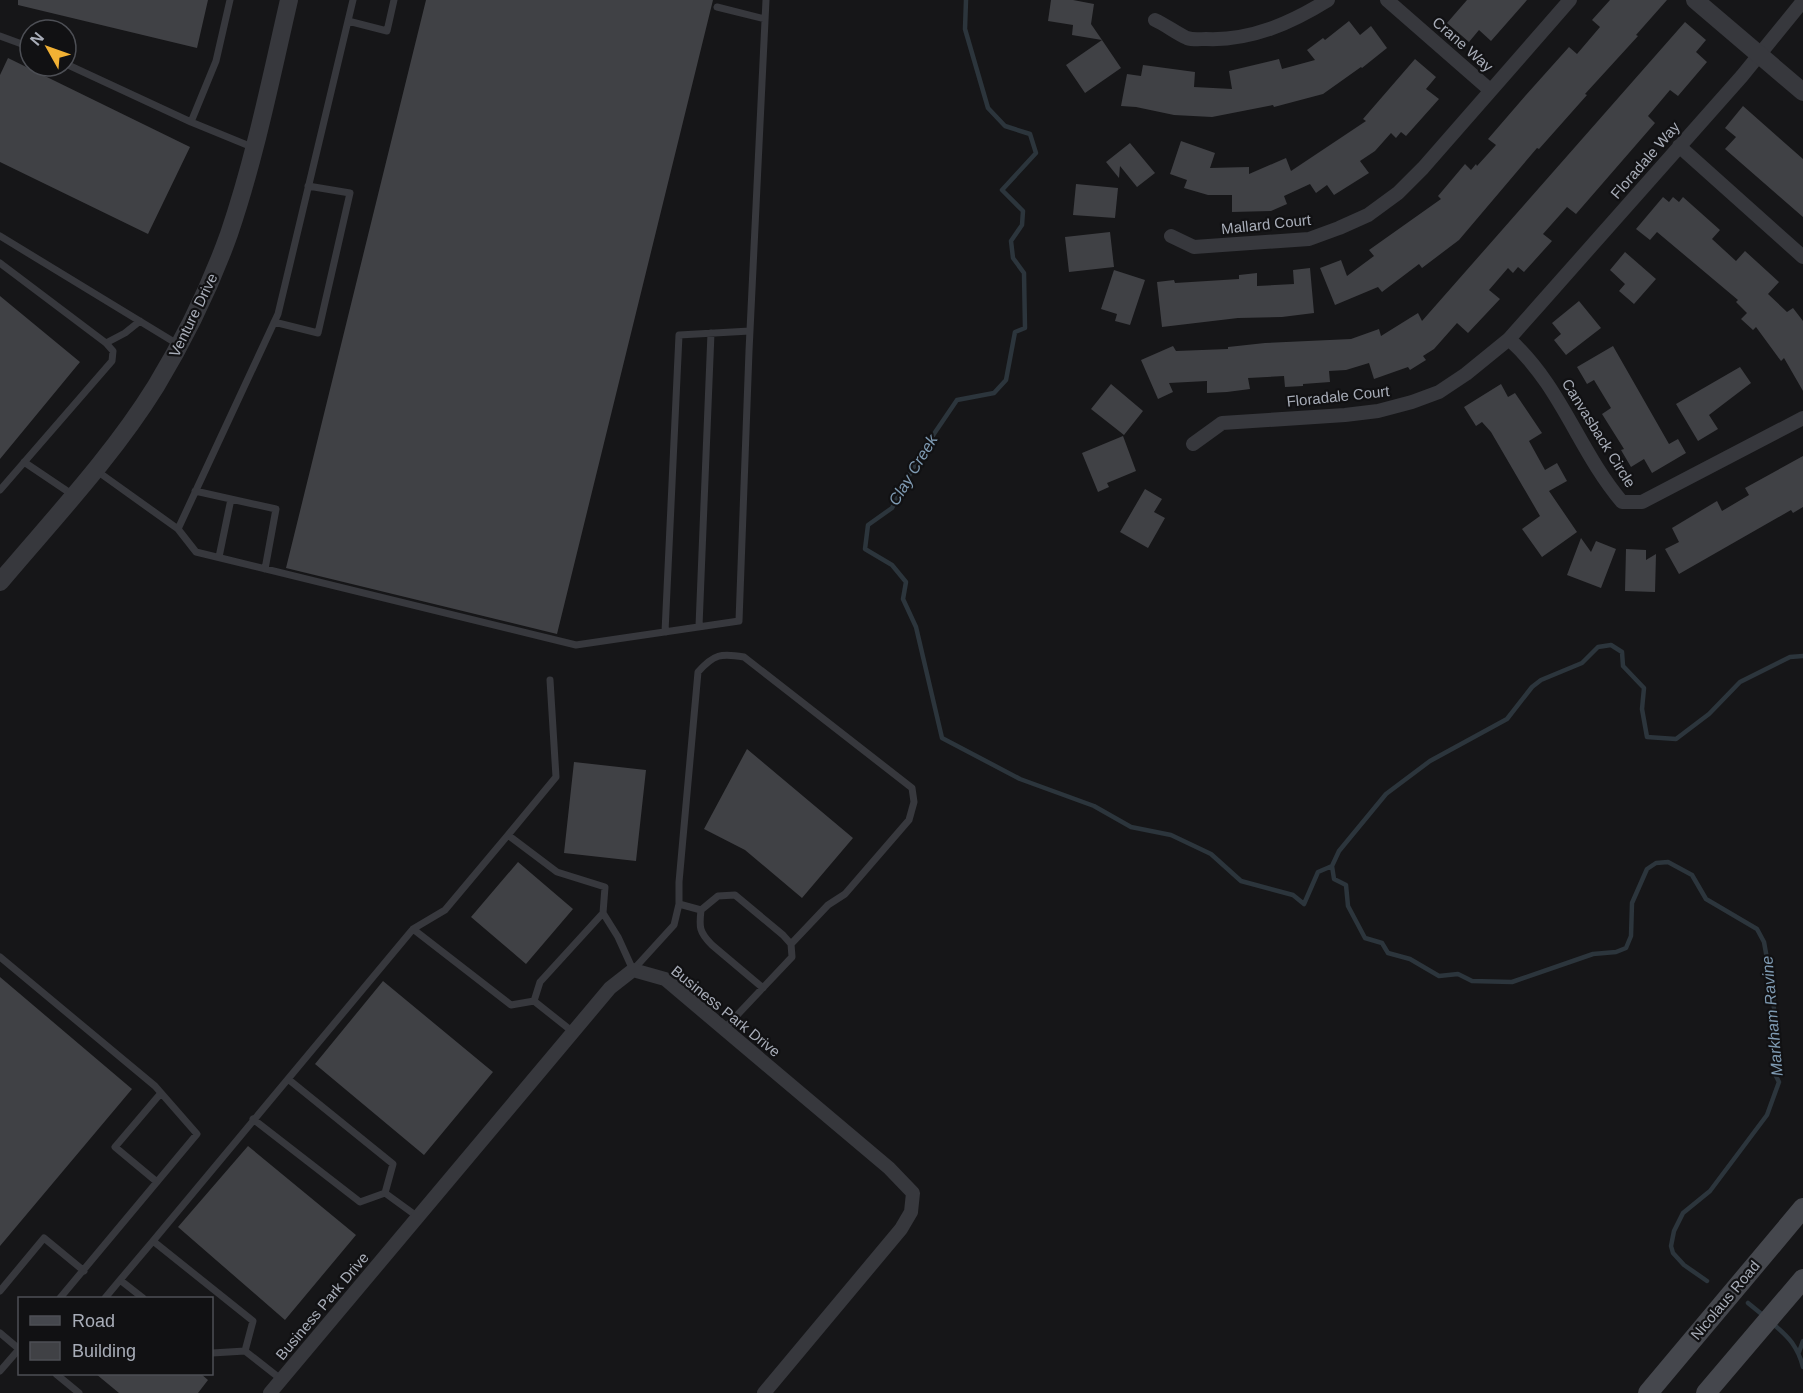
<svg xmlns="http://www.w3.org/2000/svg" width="1803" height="1393" viewBox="0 0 1803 1393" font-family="Helvetica,sans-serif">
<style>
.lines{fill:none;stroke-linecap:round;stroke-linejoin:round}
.stream{stroke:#2c353c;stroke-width:4.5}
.building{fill:#404145}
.service{stroke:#37383d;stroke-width:7}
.minor{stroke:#37383d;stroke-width:14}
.tertiary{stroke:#37383d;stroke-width:18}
.secondary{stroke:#45474d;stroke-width:20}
.labels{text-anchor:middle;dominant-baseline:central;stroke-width:4.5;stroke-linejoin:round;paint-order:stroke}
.street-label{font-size:15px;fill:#a8adb8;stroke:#111113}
.water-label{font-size:16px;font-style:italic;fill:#7f9bb3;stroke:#111113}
</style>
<rect width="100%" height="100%" fill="#161618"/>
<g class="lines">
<path class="stream" d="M966,0l-1,29 23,79 17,18 25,8 6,19 -34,37 21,21 -1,14 -11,16 2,17 11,15 1,55 -10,4 -9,48 -12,13 -37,7 -36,53 -29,55 -24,17 -3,24 27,16 14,17 -3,17 13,28 26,111 78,41 74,27 37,21 40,8 40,19 30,27 52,14 11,9 14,-32 14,-6
M1707,1281l-23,-16 -11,-12 -2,-7 3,-15 9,-18 27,-22 57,-76 12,-33 -4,-8 2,-9 -4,-73 -9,-50 -7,-13 -51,-30 -14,-24 -24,-13 -12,1 -9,6 -15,34 -1,33 -5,12 -10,4 -23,2 -81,28 -40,-1 -14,-7 -19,2 -29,-17 -22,-6 -6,-10 -17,-5 -17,-32 -2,-21 -12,-6 -2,-13 7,-15 47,-57 44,-33 77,-42 25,-32 9,-7 41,-17 16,-16 13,-2 11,7 1,14 21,22 -2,21 5,28 29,2 33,-25 31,-32 50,-25 13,-1
M1748,1303l16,13
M1773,1324c16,13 25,23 30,43
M1799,1352l4,-11"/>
</g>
<path class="building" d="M18,0h190l-11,48 -179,-43z
M426,0h287l-156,634 -271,-66z
M1051,0h22l21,4 -3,20 11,16 -30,-5 1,-10 -25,-4z
M1467,0h60l-36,41 -12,-11 -10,12 -22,-19z
M1610,0h57l-31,35 2,1 -53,58 2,1 -48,54 -2,-1 -78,92 -37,28 -3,-4 -37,28 -4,-5 -43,18 -15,-37 21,-8 6,16 27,-20 -5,-6 72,-51 -3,-3 27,-32 6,6 5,-6 1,2 19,-21 -8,-6 38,-44 43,-48 8,7 23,-27 -8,-7z
M1349,21l11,14 11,-9 16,22 -25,20 -1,-1 -38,27 -49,13 -1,-2 -61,12 -38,-2 -38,-8 -15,-1 6,-32 14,2 2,-11 52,7 -1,15 38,2 -3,-18 50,-12 3,10 33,-9 -8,-10 16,-12 2,2z
M1685,22l21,18 -10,12 11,10 -29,34 -8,-6 -22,26 7,7 -79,91 -9,-7 -24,27 9,7 -28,31 -6,-5 -5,6 -5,-5 -19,22 11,9 -32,34 -11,-10 -23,26 -11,7 3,4 -16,10 -2,-3 -34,12 -5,-16 -23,7 -17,1 1,11 -27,2v2l-18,1 -1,-11 -36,2 2,11 -23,3 -20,1v-12l-38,2 4,9 -15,7 -17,-39 32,-14 3,5 52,-2v-2l37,-4 86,-4 28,-10 2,7 37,-23 4,8z
M1102,40l19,28 -36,25 -19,-28z
M8,58l182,89 -42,87 -148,-72v-87z
M1415,59l21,18 -10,12 13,10 -33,37 -5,-4 -5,6 -5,-5 -16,18 -15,10 9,12 -35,22 -7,-10 -11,8 -6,-9 -26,12 3,8 -16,7 -39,1v-17h-24l-24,-7 3,-8 -17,-6 11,-33 34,12 -5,15 39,-1v7l37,-16 5,13 75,-50 -3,-2z
M1743,106l60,53v58l-78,-68 11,-12 -11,-9z
M1130,143l25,30 -18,14 -17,-21 -1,12 -13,-16z
M1076,184l42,4 -3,30 -42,-3z
M1663,197l6,5 4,-5 6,5 4,-5 37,33 -8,9 24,22 9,-10 34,31 -11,12 19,18 6,-4 10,13v70l-19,-33 -3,3 -25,-34 -3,3 -12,-11 6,-6 -11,-11 2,-2 -81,-68 -7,8 -14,-11z
M1110,232l4,35 -45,5 -4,-35z
M1625,252l31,27 -22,25 -15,-13 6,-7 -15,-14z
M1310,268l4,45 -32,4 -44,1 -76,9 -5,-45 17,-2 1,3 64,-4v-4l18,-2v13l37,-2 -1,-14z
M1114,270l31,10 -15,45 -15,-4 2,-7 -16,-5z
M0,296l80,66 -80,97z
M1579,301l22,27 -35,27 -12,-15 7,-6 -9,-11z
M1613,346l56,98 9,-5 8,14 -34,20 -8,-14 -13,8 -10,-17 3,-1 -22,-35 9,-6 -17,-28 -7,4 -10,-17z
M1740,367l11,16 -42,32 9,14 -20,12 -22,-37z
M1111,384l32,27 -19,24 -33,-26z
M1501,384l7,13 7,-4 27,40 -13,8 16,29 12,-7 10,18 -18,10 28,41 -35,25 -20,-28 18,-13 -49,-84 -9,-10 -6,4 -12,-19z
M1123,436l13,35 -29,12 2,4 -11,5 -16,-39z
M1803,456v51l-10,6 -2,-3 -112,64 -14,-25 14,-7 -7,-14 45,-27 5,10 27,-16 -4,-7z
M1145,489l17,10 -8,13 11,6 -17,30 -28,-16z
M1581,538l10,14 5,-11 20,8 -15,39 -34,-13z
M1626,549l20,1v10l10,-6 -1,38 -30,-1z
M747,749l106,89 -51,60 -57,-48 -41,-21z
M574,762l72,8 -10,91 -72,-8z
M518,862l55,47 -47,55 -55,-47z
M0,977l132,112 -132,157z
M383,981l110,91 -69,83 -109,-91z
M248,1146l108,89 -71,85 -107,-93z
M96,1374h105l7,6 -10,13h-79z"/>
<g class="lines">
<path class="service" d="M717,7l48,12
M348,21l39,10 7,-31
M0,36l30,11
M66,64l125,58 61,25
M191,122l25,-61 14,-61
M0,236l179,109
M0,263l106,80 7,8 -1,10 -112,129
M274,322l44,11 32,-140 -42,-7
M106,343l19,-10 15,-12
M24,462l49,33
M97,471l81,58 18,23 380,93 163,-24 10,-270 17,-351
M195,491l81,18 -11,60
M178,529l100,-215 75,-314
M219,557l12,-58
M699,626l12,-293
M665,632l14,-297 71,-4
M508,835l48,-58 -6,-97
M679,904l22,6
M413,929l98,76 23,-4 39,31
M0,957l155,129 42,48 -137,164
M534,1001l6,-19 63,-69 15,24 15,33 41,-45 5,-21v-22l19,-210c16,-18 23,-19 46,-15l168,131 2,14 -5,18 -64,74 -17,11 -37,39
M724,1029l68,-72 -1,-13 -8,-9 -48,-40 -17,1 -17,14c-2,17 -2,22 11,35l51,43
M288,1079l105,85 -8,29 33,24
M253,1119l107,83 25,-9
M157,1182l-42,-35 46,-54
M153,1241l260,-312 32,-19 63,-75 49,37 48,15 -2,26
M120,1280l33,-39 100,80 -8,30
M0,1291l44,-53 40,33
M105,1298l15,-18 23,18
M0,1333l19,16
M212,1353l33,-2 37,29
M0,1371l20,-23
M56,1374l23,19"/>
<path class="minor" d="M1387,0l103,90
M1155,20c11,5 21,13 32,18 6,2 13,1 19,1 45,2 85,-16 122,-39
M1679,146l124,111
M1171,236l23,11 115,-8 30,-11 29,-13 30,-22 25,-25 147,-168
M1509,339c53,48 69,111 113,163h20l161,-84
M1193,444l29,-21 123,-8 33,-4 34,-9 27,-10 27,-18 43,-35 31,-35 202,-228 61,-75
M270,1393l340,-405 23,-18 32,9 224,189 24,25 -2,19 -10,17 -137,164"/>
<path class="tertiary" d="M1695,0l108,92
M0,582c53,-63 112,-125 156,-196 29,-48 54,-99 73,-152 26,-76 42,-156 60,-234"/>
<path class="secondary" d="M1648,1393l155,-185
M1706,1393l97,-114"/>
</g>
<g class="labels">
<g class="street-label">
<text transform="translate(1463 44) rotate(41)">Crane Way</text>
<text transform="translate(1645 160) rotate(-49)">Floradale Way</text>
<text transform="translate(1266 224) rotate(-6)">Mallard Court</text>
<text transform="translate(193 315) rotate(-64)">Venture Drive</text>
<text transform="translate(1338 396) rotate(-6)">Floradale Court</text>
<text transform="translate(1599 433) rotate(58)">Canvasback Circle</text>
<text transform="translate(726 1011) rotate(39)">Business Park Drive</text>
<text transform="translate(1725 1300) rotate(-50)">Nicolaus Road</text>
<text transform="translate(322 1306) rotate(-50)">Business Park Drive</text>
</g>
<g class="water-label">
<text transform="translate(913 470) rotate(-59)">Clay Creek</text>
<text transform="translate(1772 1016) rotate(-95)">Markham Ravine</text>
</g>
</g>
<rect x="18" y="1297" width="195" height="78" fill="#111113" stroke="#4d4f55" stroke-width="1.5"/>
<rect x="30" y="1316" width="30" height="9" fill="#45474d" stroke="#4d4f55" stroke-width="1.5"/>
<text x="72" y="1327" font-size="18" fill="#a8adb8">Road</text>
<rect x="30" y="1342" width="30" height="18" fill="#404145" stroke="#4d4f55" stroke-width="1.5"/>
<text x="72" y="1357" font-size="18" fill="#a8adb8">Building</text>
<g transform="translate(48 48) rotate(310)"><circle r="28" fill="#111113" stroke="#4d4f55" stroke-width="1.5"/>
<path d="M0-4.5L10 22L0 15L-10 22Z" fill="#f2b134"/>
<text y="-9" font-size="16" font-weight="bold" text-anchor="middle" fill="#a8adb8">N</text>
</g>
</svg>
